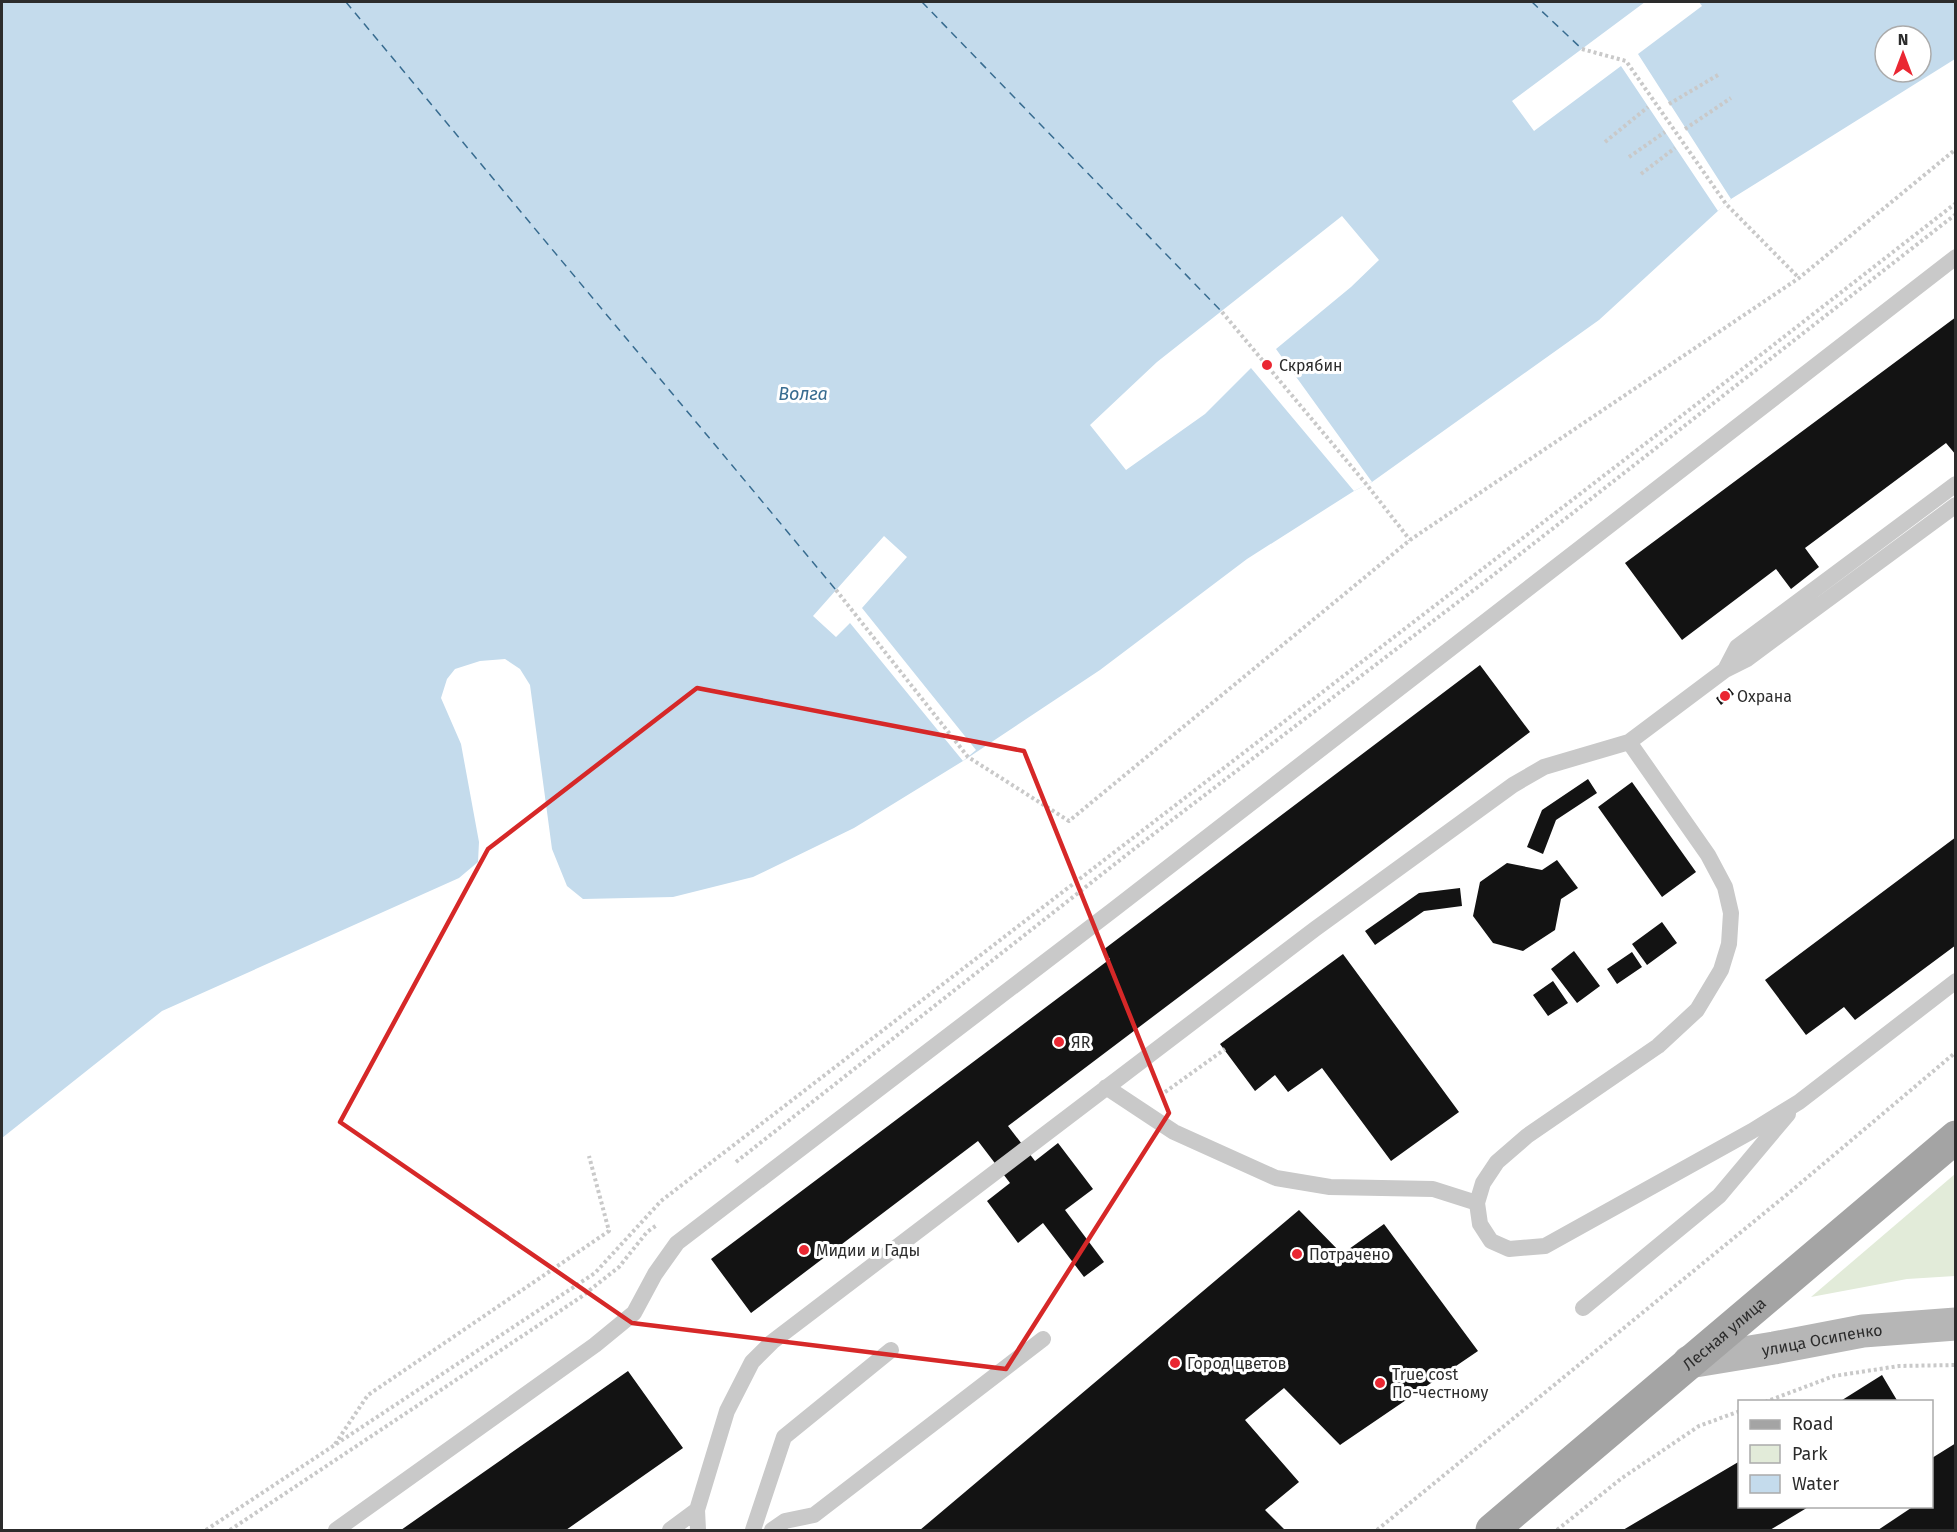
<svg xmlns="http://www.w3.org/2000/svg" width="1957" height="1532" viewBox="0 0 1957 1532" font-family="'Fira Sans',sans-serif">
<style>
.green{fill:#e2ebd9}
.water{fill:#c4dbec;fill-rule:evenodd}
.pier{fill:#fff}
.lines{fill:none;stroke-linecap:round;stroke-linejoin:round}
.ferry{stroke:#386c90;stroke-width:1.5;stroke-dasharray:8 6;stroke-linecap:butt}
.building{fill:#131313}
.path{stroke:#c9c9c9;stroke-width:4;stroke-dasharray:3 3;stroke-linecap:butt}
.lane{stroke:#c9c9c9;stroke-width:16}
.secondary{stroke:#b6b6b6;stroke-width:33}
.primary{stroke:#a4a4a4;stroke-width:33}
.marked{fill:none;stroke:#d62828;stroke-width:4.5;stroke-linejoin:round}
.poi-dot{fill:#ea2732;stroke:#fff;stroke-width:2}
.labels{text-anchor:middle;dominant-baseline:central;stroke-width:6;stroke-linejoin:round;paint-order:stroke}
.poi-label{font-size:16px;fill:#2c2c2c;stroke:#fff;text-anchor:start}
.street-label{font-size:16px;fill:#2c2c2c;stroke:#fff}
.water-label{font-size:18px;font-style:italic;fill:#386c90;stroke:#fff}
</style>
<rect width="100%" height="100%" fill="#fff"/>
<path class="green" d="M1955,1174v102l-48,3 -96,18z"/>
<path class="water" d="M2,2h1953v57l-224,140 -132,121 -227,162 -18,9 -107,68 -147,111 -137,91 -109,67 -101,49 -80,20 -90,2 -16,-13 -15,-37 -22,-164 -10,-16 -15,-10 -25,2 -25,8 -8,10 -6,19 20,46 18,98 -1,20 -19,16 -297,133 -160,127zM1885,36h36v36h-36z"/>
<path class="pier" d="M1645,2h54l3,4 -64,48 93,145 -13,12 -97,-145 -87,65 -22,-30z
M1342,216l37,44 -28,27 -75,62 96,133 -18,9 -103,-123 -46,46 -79,56 -36,-45 67,-63z
M884,536l23,21 -45,51 114,142 -13,11 -113,-138 -14,14 -23,-21z"/>
<g class="lines">
<path class="ferry" d="M346,2l490,588
M922,2l300,310
M1532,2l50,47"/>
</g>
<path class="building" d="M1956,317v138l-10,-12 -141,105 14,19 -28,22 -15,-20 -94,71 -57,-77z
M1480,665l50,67 -522,394 27,35 23,-18 35,46 -28,21 39,52 -20,15 -41,-54 -25,20 -31,-42 23,-18 -32,-42 -227,172 -40,-54 399,-300 -7,-9z
M1729,688l5,6 -13,11 -5,-7z
M1588,779l9,14 -41,27 -13,34 -16,-7 15,-37z
M1632,782l64,90 -34,25 -64,-90z
M1956,837v108l-101,75 -11,-13 -38,28 -41,-55z
M1557,860l21,28 -17,11 -6,31 -32,21 -30,-8 -20,-27 7,-34 27,-19 35,7z
M1460,888l2,18 -38,5 -49,34 -10,-14 54,-38z
M1662,922l15,21 -30,22 -15,-21z
M1574,951l26,35 -23,17 -26,-34z
M1632,952l10,15 -25,17 -10,-15z
M1343,954l116,158 -68,49 -69,-93 -34,24 -13,-17 -20,16 -35,-47z
M1553,981l15,22 -20,13 -15,-21z
M1299,1210l43,44 42,-30 94,127 -138,94 -56,-57 -39,32 54,62 -34,28 19,19 -2,1h-362z
M628,1371l55,77 -117,82h-165z
M1882,1375l16,27h-59z
M1956,1443v87h-78l36,-24h18v-48z
M1740,1461v45h70l-40,24h-147z"/>
<g class="lines">
<path class="path" d="M1582,49l44,12 100,143 73,74
M1669,104l49,-29
M1685,129l46,-31
M1605,142l43,-35
M1629,157l36,-25
M1641,174l34,-26
M1222,312l145,173 43,55
M836,590l132,167 101,64 341,-281 389,-262 157,-129
M1165,1092l60,-43
M736,1162l398,-313 349,-266 473,-369
M1765,1402l69,-26 65,-10 57,-1
M335,1444l33,-49 241,-164 -20,-75
M206,1530l389,-257 66,-72 1097,-844 198,-154
M230,1530l351,-233 38,-30 28,-35 10,-7
M1377,1530l413,-338 166,-140
M1557,1530l65,-52 77,-52 41,-15"/>
<path class="lane" d="M1725,670l12,-23 219,-163
M1629,742l79,113 17,32 6,26 -2,31 -8,26 -24,40 -39,36 -131,90 -30,26 -14,21 -6,20 3,21 11,17 18,8 36,-3 207,-115 47,-29 157,-121
M1106,1087l68,45 102,46 54,9 103,2 44,14
M1583,1308l136,-112 69,-82
M697,1510l1,20
M336,1530l259,-185 39,-32 21,-39 22,-31 436,-333 843,-653
M670,1530l27,-20 30,-99 25,-49 20,-20 543,-413 198,-144 31,-18 85,-25 96,-72 22,-11 209,-154
M753,1530l31,-93 107,-87
M772,1530l13,-9 29,-6 229,-176"/>
<path class="secondary" id="s1" d="M1689,1362l85,-14 89,-17 93,-7"/>
<path class="primary" id="s2" d="M1492,1530l464,-393"/>
</g>
<path class="marked" d="M697,688l327,63 145,362 -163,256 -374,-46 -292,-201 148,-273z"/>
<g class="poi-dot">
<circle cx="1267" cy="365" r="6"/>
<circle cx="1725" cy="696" r="6"/>
<circle cx="1059" cy="1042" r="6"/>
<circle cx="804" cy="1250" r="6"/>
<circle cx="1297" cy="1254" r="6"/>
<circle cx="1175" cy="1363" r="6"/>
<circle cx="1380" cy="1383" r="6"/>
</g>
<g class="labels">
<g class="poi-label">
<text x="1279" y="365">Скрябин</text>
<text x="1737" y="696">Охрана</text>
<text x="1071" y="1042">ЯR</text>
<text x="816" y="1250">Мидии и Гады</text>
<text x="1309" y="1254">Потрачено</text>
<text x="1187" y="1363">Город цветов</text>
<text x="1392" y="1374">True cost<tspan x="1392" dy="18">По-честному</tspan></text>
</g>
<g class="street-label">
<text stroke="none"><textPath href="#s2" startOffset="304">Лесная улица</textPath></text>
<text stroke="none"><textPath href="#s1" startOffset="135">улица Осипенко</textPath></text>
</g>
<g class="water-label">
<text x="803" y="394">Волга</text>
</g>
</g>
<rect width="1957" height="1532" fill="none" stroke="#2c2c2c" stroke-width="6"/>
<rect x="1738" y="1400" width="195" height="108" fill="#ffffff" stroke="#ababab" stroke-width="1.5"/>
<rect x="1750" y="1420" width="30" height="9" fill="#a4a4a4" stroke="#ababab" stroke-width="1.5"/>
<text x="1792" y="1430" font-size="18" fill="#2c2c2c">Road</text>
<rect x="1750" y="1445" width="30" height="18" fill="#e2ebd9" stroke="#ababab" stroke-width="1.5"/>
<text x="1792" y="1460" font-size="18" fill="#2c2c2c">Park</text>
<rect x="1750" y="1475" width="30" height="18" fill="#c4dbec" stroke="#ababab" stroke-width="1.5"/>
<text x="1792" y="1490" font-size="18" fill="#2c2c2c">Water</text>
<g transform="translate(1903 54)"><circle r="28" fill="#ffffff" stroke="#ababab" stroke-width="1.5"/>
<path d="M0-4.5L10 22L0 15L-10 22Z" fill="#ea2732"/>
<text y="-9" font-size="16" font-weight="bold" text-anchor="middle" fill="#2c2c2c">N</text>
</g>
</svg>
